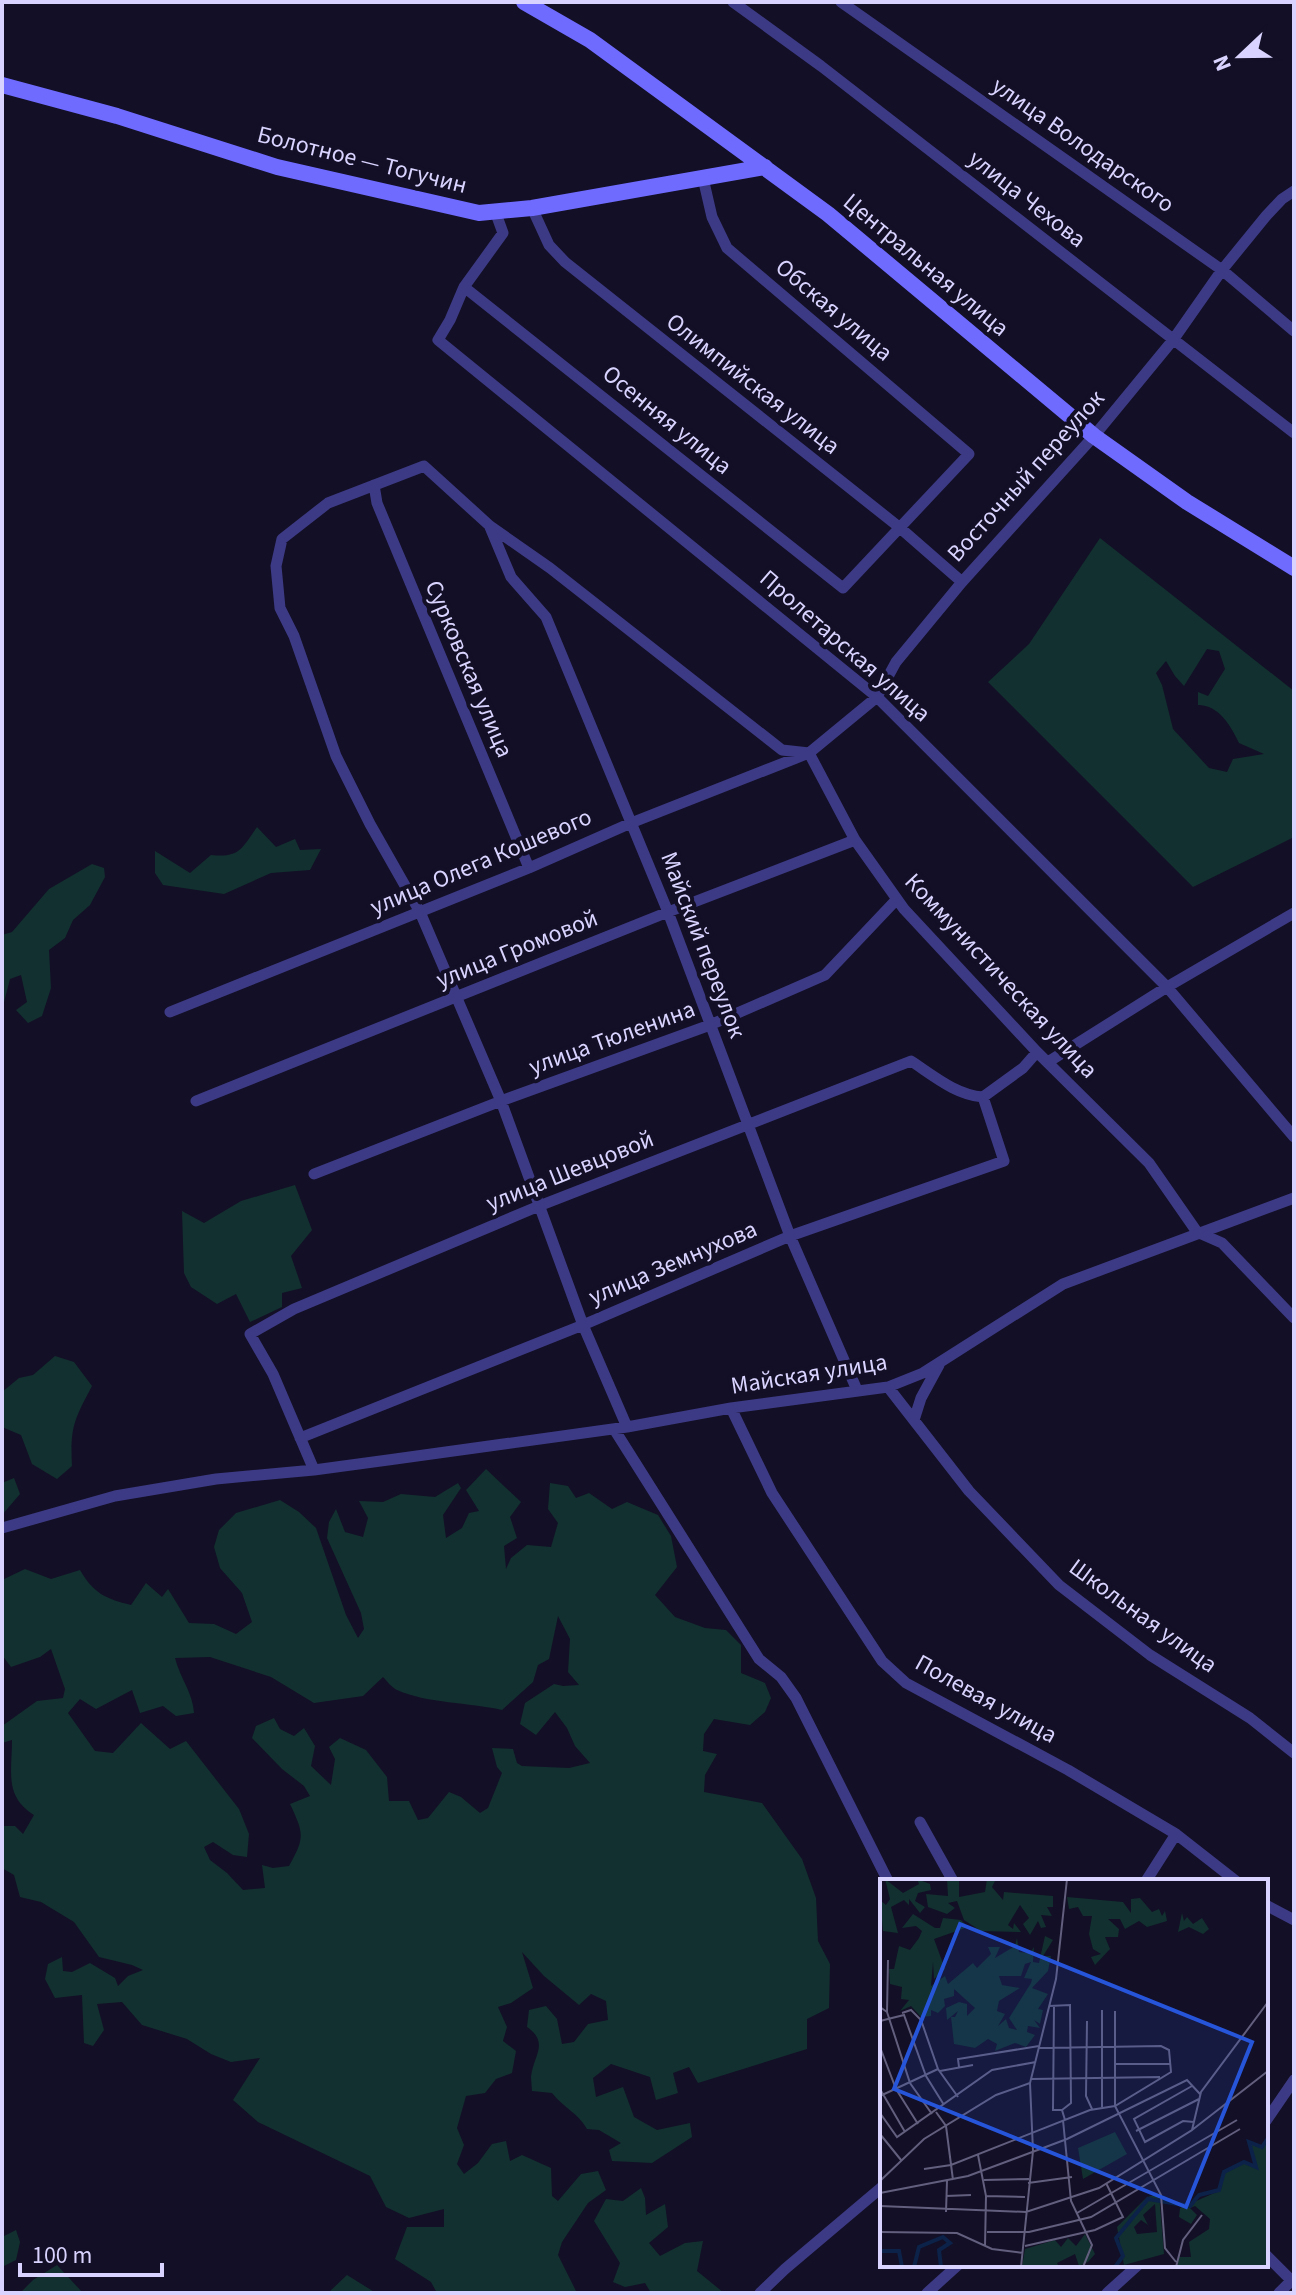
<svg xmlns="http://www.w3.org/2000/svg" width="1296" height="2295" viewBox="0 0 1296 2295" font-family="'Source Sans 3',sans-serif">
<style>
.green{fill:#12302f;fill-rule:evenodd}
.lines{fill:none;stroke-linecap:round;stroke-linejoin:round}
.street{stroke:#3d3a85;stroke-width:11}
.secondary{stroke:#6f6bff;stroke-width:16}
.labels{text-anchor:middle;dominant-baseline:central;stroke-width:8;stroke-linejoin:round;paint-order:stroke}
.street-label{font-size:24px;fill:#d9d4ff;stroke:#130f26}
.inset-river{fill:none;stroke:#0c2248;stroke-width:4}
.inset-road{fill:none;stroke:#625e7d;stroke-width:2}
.view{fill:#2655da;fill-opacity:0.15;stroke:#2655da;stroke-width:4}
.inset-edge{fill:none;stroke:#d9d4ff;stroke-width:4}
</style>
<rect width="100%" height="100%" fill="#130f26"/>
<path class="green" d="M1100,538l194,153v146l-101,50 -205,-205 41,-38zM1207,649l12,2 6,18 -17,27 -10,-4v13c21,0 33,21 41,38l25,11 -31,5 -6,13 -18,-4 -36,-39 -11,-44 -6,-12 10,-12 9,15 9,10z
M257,827l19,20 19,-8 5,11 21,-1 -11,21 -39,3 -47,21 -61,-9 -8,-12v-22l35,22 21,-18c29,3 31,-7 46,-28z
M92,864l12,4 1,9 -15,28 -17,15 -8,18 -16,12 2,38 -9,28 -14,7 -12,-13 11,-8 -6,-27 -11,4 -8,31v-75l10,-3 37,-43z
M295,1185l17,45 -21,26 11,32 -20,5v14l-32,15 -14,-28 -19,10 -26,-17 -7,-14 -2,-62 22,12 37,-22z
M55,1356l19,6 18,24c-18,34 -22,41 -20,80l-15,13 -25,-15 -11,-29 -19,-8v-35l17,-14 14,-3z
M486,1469l35,33 -11,15 7,21 -13,8 2,23 5,-11 16,-13 24,2 7,-24 -10,-14 2,-26 18,3 8,12 13,-5 23,16 15,-7 31,13 13,21 6,31 -22,28 20,22 30,11 21,2 15,15v28l24,10 6,15 -6,14 -15,13 -36,-6 -10,15 -1,17 14,3 -12,21 -1,17 58,11 40,56 14,39 2,43 12,23 -1,44 -22,11v30l-109,34 -9,-16 -16,6 5,20 -22,7 -6,-23 -39,-13 -18,14 3,19 27,-10 11,30 23,13 33,-7 2,14 -40,26 -40,-2 -3,-11 12,-7 -22,-13 -12,-1c-9,-16 -23,-21 -35,-36l-20,-2c0,-1 -1,-13 -1,-14 2,-21 19,-34 -4,-50l2,-17 17,-4 11,13 5,25 12,-2 14,-18 20,-4 -2,-19 -15,-7 -12,11 -35,-29 -22,-24 11,36 -22,15 -13,4 9,20 -4,14 13,10 -4,22 -16,6 -11,14 -19,3 -9,32 7,17 -7,19 7,10 14,-11 14,-19 14,-3 4,20 12,-6 29,13 1,28 6,5 23,-27 17,-3 8,19 -18,13 -26,39 -4,13 19,38h-140l-6,-11 -36,-23 12,-32h37v-18l-35,9 -23,-11 -16,-31 -112,-54 -25,-22 27,-42 -29,4 -20,-8 -24,-15 -45,-14 -20,-23 -25,2 7,26 -11,16 -9,-3 -2,-48 -27,3 -10,-19 3,-15 14,-7 1,14 9,1 18,-9 25,15 3,8 10,-10 15,-6 -11,-5 -33,-8 -25,-35 -33,-20 -21,-5 -6,-22 -12,-7 1,-42h12l8,8 11,-19c-30,-19 -22,-43 -22,-75l-10,3v-17l35,-25 26,-3 2,-9 -14,-40 -11,8 -29,10 -9,-12v-75l23,-11 26,10 29,-9c13,23 26,29 51,35l15,-22 16,14 6,-8 21,34 25,1 22,10 16,-12 -10,-29 -22,-25 -6,-21 5,-17 17,-17 44,-13 19,12 17,16 30,87 12,23 6,-9 -3,-16 -34,-75 2,-16 7,-13 9,23 18,5 5,-19 -9,-17 24,1 18,-8 34,3 23,-14 3,5 -18,27 3,23 16,-10 7,-15 10,-2 -13,-21zM558,1616l12,23 -2,33 11,13 -16,1 -9,-2 -29,19 -5,21 16,11 19,-23 12,16 8,18 15,17 -21,5 -47,-2 -5,-3 -4,-14 -21,-1 5,19 5,6 -14,35 -8,5 -19,-16 -12,-5 -21,26 -10,2 -9,-19h-20l-2,-24 -21,-27 -26,-12 -11,9 6,12 -4,26 -20,-19 4,-20 -11,-18 -10,8 -14,-7 -6,-11 -18,8 -4,12 30,31 22,17 6,10 -20,8c14,30 15,33 -1,62l-16,2 -11,-3 3,23 -22,2 -16,-17 -17,-13 -6,-13 9,-5 20,13 14,2 2,-23 -10,-25 -53,-68 -16,8 -29,-26 -28,30 -18,-2 -27,-38 12,-14 16,10 36,-19 8,23 23,-7 13,10 18,-3c-1,-20 -14,-35 -19,-55l35,-1 61,20 43,26 49,-7 20,-19c4,4 8,10 14,13 32,14 71,12 105,20l31,-28 5,-17 11,-6z
M14,1478l6,16 -18,21v-32z
M641,2188l4,10 1,17 19,-11 3,23 -19,16 11,13 25,-13 18,-2 -6,30 27,22h-73l-6,-10 -20,4 -12,-5 7,-19 -26,-42 12,-22 17,2z
M16,2230l4,12 -4,18 -14,7v-30z
M57,2265l26,28h-63l13,-13z
M347,2275l29,18h-48z"/>
<g class="lines">
<path class="street" d="M733,2l88,64 473,367
M841,2l381,268 72,61
M532,208l17,37 16,17 334,265 63,55
M495,211l8,22 -39,54 -14,33 -12,20 439,357 290,290 127,150
M464,287l379,301 126,-134 -242,-206 -15,-31 -9,-39
M374,485l3,18 152,365
M490,527l21,50 35,40 122,295 122,324 67,154
M170,1012l359,-144 102,-45 178,-70 68,-56 19,-35 66,-80 132,-146 79,-96 49,-70 44,-54 16,-17 12,-8
M1048,1062l119,-75 127,-74
M196,1101l472,-189 187,-72
M314,1174l187,-73 209,-76 115,-50 72,-76
M888,1387l81,104 90,94 91,70 100,63 44,35
M731,1408l41,85 110,168 24,22 162,87 108,64 60,47
M914,1420l7,-22 18,-33
M627,1427l-44,-102 -82,-224 -81,-189 -50,-88 -34,-68 -42,-120 -14,-28 -4,-42 6,-27 46,-36 96,-37 66,60 60,42 232,182 27,3 46,87 49,69 133,143 112,111 48,69 25,11 72,75
M614,1429l145,230 22,18 15,21 92,183
M300,1438l283,-113 207,-89 214,-75 -21,-64
M314,1470l-41,-96 -23,-40 44,-25 245,-103 372,-145c23,15 45,34 72,36l40,-29 14,-16
M2,1528l113,-32 101,-17 98,-9 74,-10 239,-33 104,-19 157,-21 35,-14 140,-89 231,-86
M920,1822l33,59
M1146,1881l30,-47
M1266,1905l28,15
M1266,2121l28,-41
M1266,2255l28,28
M760,2293l25,-24 97,-82
M927,2293l31,-28
M1107,2293l31,-28
M1279,2293l15,-15"/>
<path class="secondary" d="M524,2l66,38 238,174 266,222 93,66 107,66
M2,85l115,31 160,51 202,46 53,-5 233,-41"/>
</g>
<g class="labels">
<g class="street-label">
<text transform="translate(1083 145) rotate(35)">улица Володарского</text>
<text transform="translate(362 160) rotate(14)">Болотное — Тогучин</text>
<text transform="translate(1027 199) rotate(38)">улица Чехова</text>
<text transform="translate(926 265) rotate(40)">Центральная улица</text>
<text transform="translate(834 310) rotate(40)">Обская улица</text>
<text transform="translate(753 384) rotate(38)">Олимпийская улица</text>
<text transform="translate(667 420) rotate(39)">Осенняя улица</text>
<text transform="translate(1026 476) rotate(-48)">Восточный переулок</text>
<text transform="translate(845 646) rotate(41)">Пролетарская улица</text>
<text transform="translate(469 669) rotate(67)">Сурковская улица</text>
<text transform="translate(481 862) rotate(-23)">улица Олега Кошевого</text>
<text transform="translate(703 945) rotate(69)">Майский переулок</text>
<text transform="translate(517 949) rotate(-22)">улица Громовой</text>
<text transform="translate(1001 976) rotate(47)">Коммунистическая улица</text>
<text transform="translate(612 1038) rotate(-20)">улица Тюленина</text>
<text transform="translate(570 1171) rotate(-22)">улица Шевцовой</text>
<text transform="translate(673 1263) rotate(-23)">улица Земнухова</text>
<text transform="translate(809 1374) rotate(-9)">Майская улица</text>
<text transform="translate(1143 1616) rotate(36)">Школьная улица</text>
<text transform="translate(986 1699) rotate(29)">Полевая улица</text>
</g>
</g>
<g transform="translate(880 1879)">
<rect width="388" height="388" fill="#130f26"/>
<path d="M5,0l18,14 16,-9 -2,-5 13,5 1,6 -13,3 -3,8 10,6 -5,6 -11,-14v6l-5,-5 -13,7 7,26 -15,-2 -3,-31 6,5 4,-6zM67,0h12v18l26,-5 2,-13h9l-4,8 11,13 1,-8 49,4v11h-6l5,9 -11,-1 5,12 -5,1 -3,-7 -8,14 -7,-11 6,-6 -9,-13 -12,20 5,4 1,-6 7,9 -40,-1 -17,-11 -7,-19 -9,2 7,5 -8,6 -19,-7 -2,-13 22,2zM187,18l56,5 8,11v-14l9,-1 12,14 7,-3 3,7 3,-5 2,10 -20,6 -8,-6 -14,8 -5,-10h-12l11,10 -1,8h-13l5,12 -15,16 -4,-8 10,-3 -8,-5 -4,-15 3,-18h-9l-5,-9 -9,2zM302,34l2,8 3,-4 6,7 9,-6 7,11 -6,5 -14,-7 -11,5zM33,35l22,14h5l3,-10 18,2 7,7 -34,12 11,30 -11,10 -1,-17 -2,24 14,-10 3,8 25,-21 4,5 14,-14 -3,-7h12l-5,11 20,-12 2,-8 2,14 11,1 4,-6 -1,15 6,1 6,-27 8,4 -10,16h8l-3,15 -16,17 16,6 -10,15 5,1 -3,14 -6,-4 6,8 -12,-2 -1,6 8,3 -9,12 -11,-4 -20,8 2,-7 -9,-5 -13,9 -21,-4 -3,-27h4l3,-6 -11,9 -1,-12 13,-6 8,2v12l8,-8 -21,-19v7l-10,3 1,7 -7,7 -7,-3v6l-10,1 -10,-11 -11,5 9,-11 -8,-1 1,-12 -12,-3 -1,-15h5l5,-23 11,4 9,-12 3,-7 -6,-5 -14,2zM151,83l-7,16 8,1 -1,4 -22,35 8,12 -8,-2 -3,-9 -8,7 7,-12 -8,-3 2,-10 21,-13 -18,-3 -3,-9h22l4,-12zM235,253l12,22 -44,25 -5,-31zM388,259v129h-91l2,-10h12l-2,-15 20,-13 1,-10 -15,-13 -5,2 7,7 -6,9 -12,-7 1,-9 39,-17 5,-19 20,-10 12,5 -7,-25 13,5zM279,315l5,60 -40,11 -7,-38 30,-30zM275,325l2,28 -20,2 -3,-7 7,-7 7,5 -5,-10zM205,355l10,20 -7,8 -9,4 -4,-12 -18,9 2,4h-37l3,-18 30,-9 6,7 7,-9 8,8z" fill="#12302f" fill-rule="evenodd"/>
<path class="inset-river" d="M0,372h19l3,16M34,388l5,-20 24,-10 7,6 -11,7 2,17M235,388l8,-11 -7,-18 32,-39 42,7 9,-11 20,-5 5,-18 20,-10 12,5 -7,-25 13,5 6,-9"/>
<path class="inset-road" d="M169,127l21,-1 1,98 -9,7 3,10M174,127l-1,104h9M0,128l7,5 23,71 22,31M235,132v95l46,89 4,53 11,14M7,133l1,-52M22,134l9,-3 10,10 17,49 20,28M0,142l24,-6 22,61 18,29M207,142l-1,75 6,13M0,168l16,42 22,35M235,185h56M79,188l-1,-8 81,-13M60,192l33,-6M151,200l129,-2M312,207l-58,33 11,23 38,-21 11,1M0,210l25,43M0,217l58,-27M222,228v-97M56,233l10,14 7,54M0,234l17,24 95,-67 44,-8M183,241l8,81 21,44 -9,22M312,251l76,-59M256,252l63,-32M0,255l21,26M98,276l8,41 -1,50M44,290l27,-4 139,-55 25,-4 56,-34 -2,-22 -8,-4 -122,2M104,301l45,-1M0,302l44,-42 72,-44 34,-12M148,304l44,-6M0,314l88,-17 99,-37 120,-59 13,14M66,317l25,-1M106,317l39,1M0,327l146,6 73,-24 93,-58 9,-38 67,-90M66,333l1,-31M197,334l160,-93M0,353l77,1 35,16 31,4M107,353h42l62,-15 149,-88M145,367l70,-16 28,-13 -17,-34M141,388l12,-116 -3,-68 26,-104 11,-100M296,388l7,-27 19,-25"/>
<path class="view" d="M80,45l292,118 -66,165 -292,-118z"/>
<rect width="388" height="388" class="inset-edge"/>
</g>
<rect width="1296" height="2295" fill="none" stroke="#d9d4ff" stroke-width="8"/>
<g transform="translate(1240 56) rotate(248)" stroke="#130f26" stroke-width="6" paint-order="stroke">
<path d="M0-6L14 30L0 20L-14 30Z" fill="#d9d4ff"/>
<text y="-12" font-size="22" font-weight="bold" text-anchor="middle" fill="#d9d4ff">N</text>
</g>
<path d="M20 2263v12h142v-12" fill="none" stroke="#d9d4ff" stroke-width="4"/>
<text x="32" y="2263" font-size="24" fill="#d9d4ff" stroke="#130f26" stroke-width="6" paint-order="stroke">100 m</text>
</svg>
